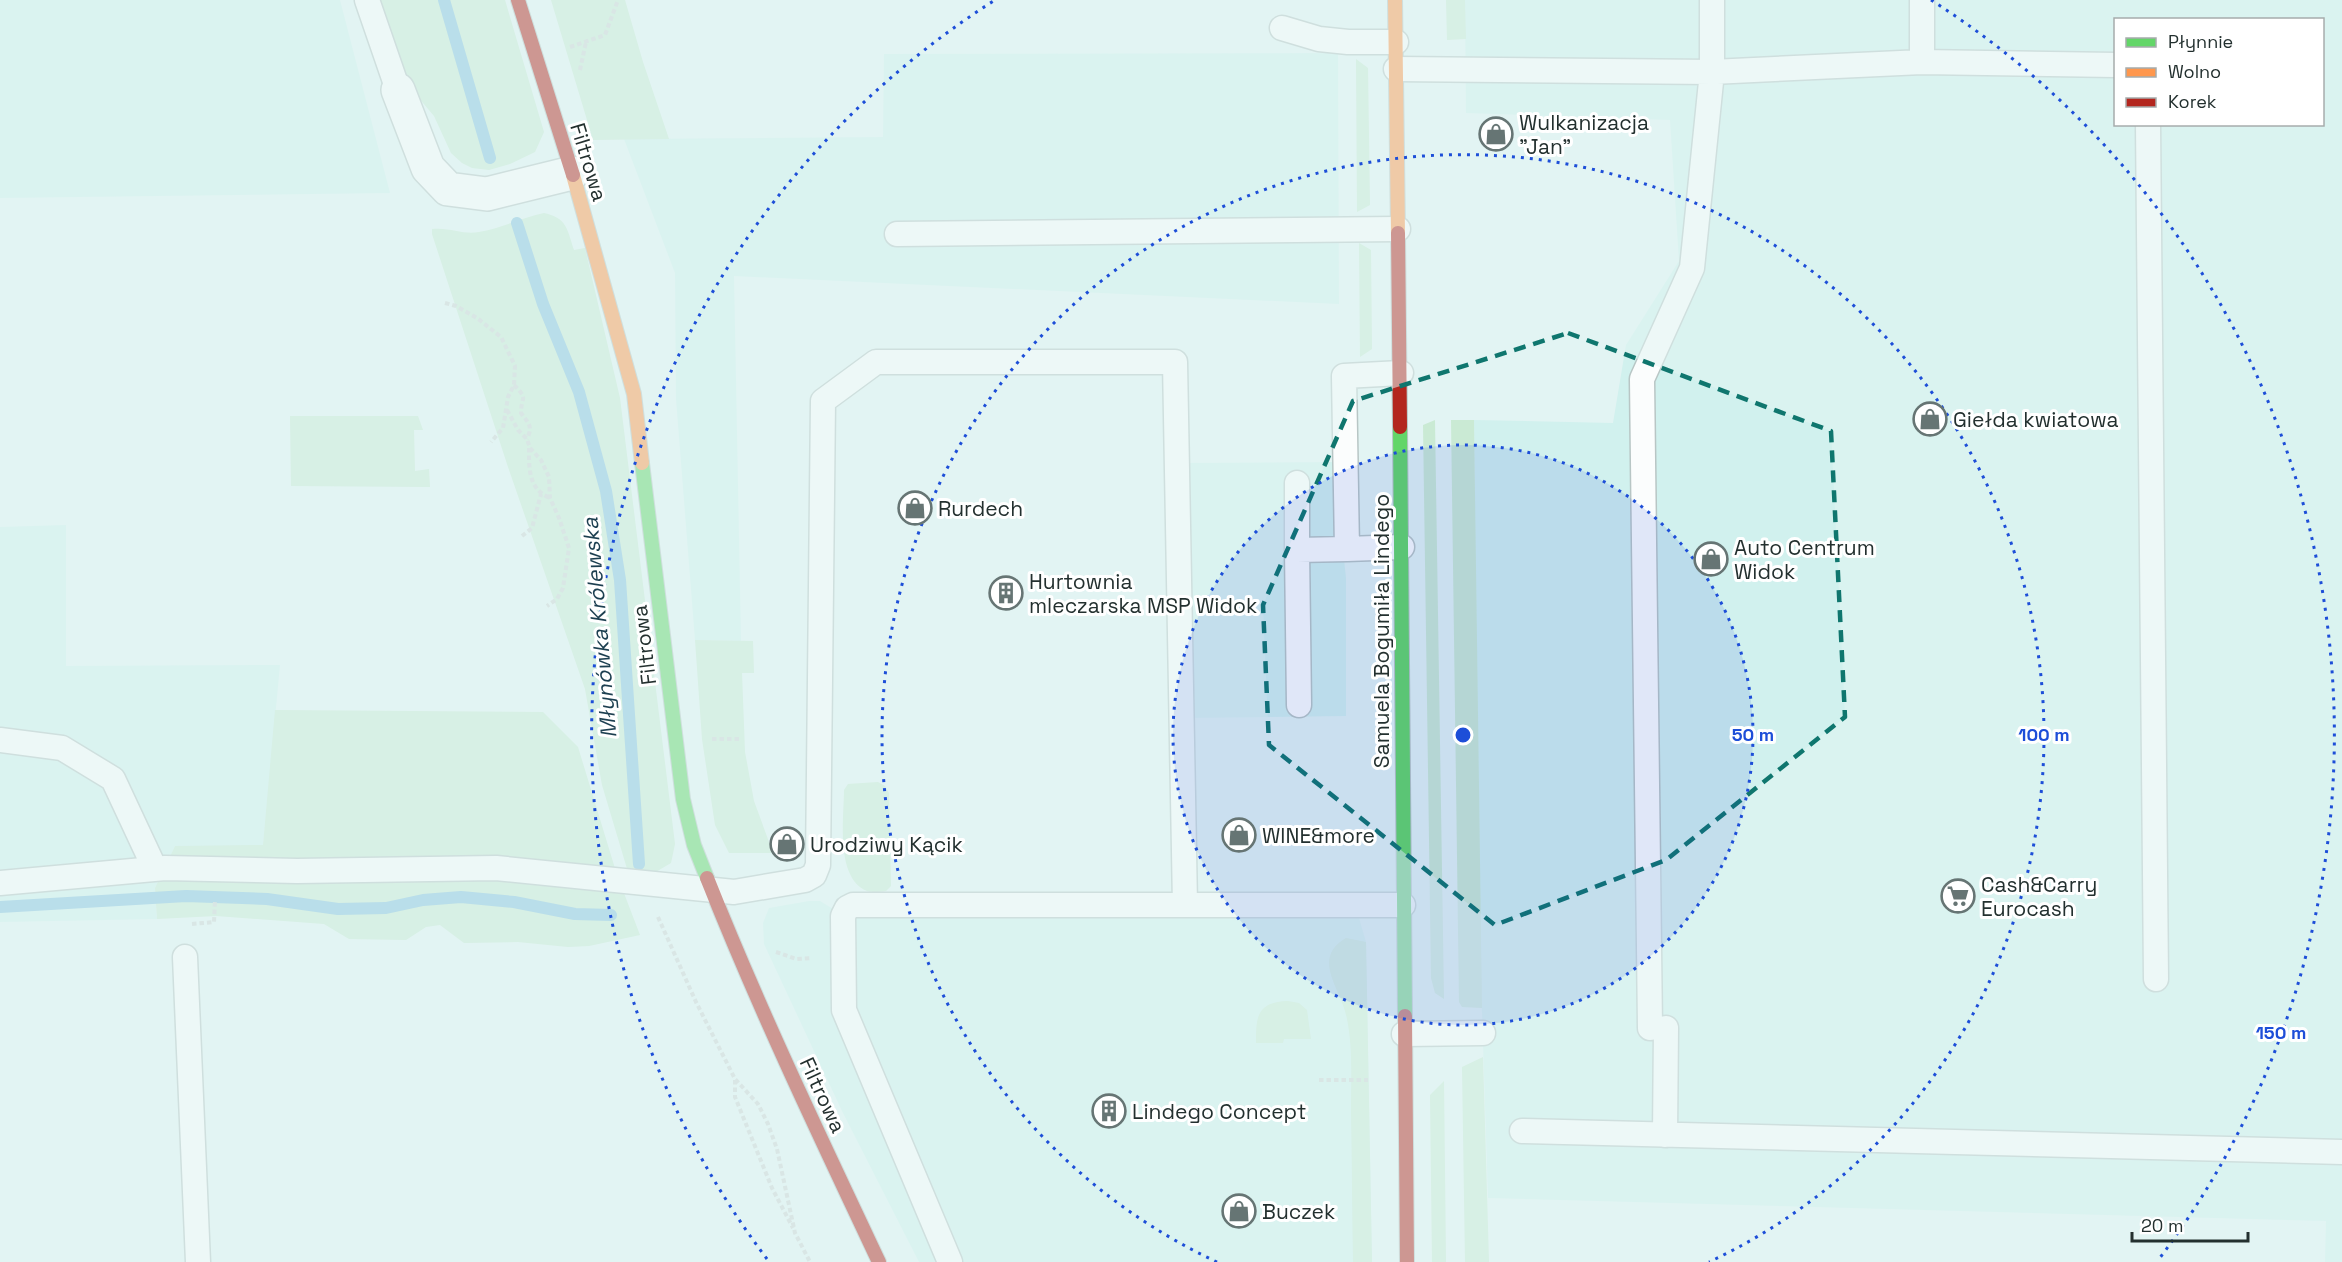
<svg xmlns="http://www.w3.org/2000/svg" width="2342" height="1262" viewBox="0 0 2342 1262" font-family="'Space Grotesk',sans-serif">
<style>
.built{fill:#d1f1ee;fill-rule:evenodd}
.green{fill:#caead4}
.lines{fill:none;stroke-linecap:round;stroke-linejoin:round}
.stream{stroke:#88c3df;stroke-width:12}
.lane-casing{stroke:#b8c6c5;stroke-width:27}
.street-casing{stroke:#b8c6c5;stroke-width:36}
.fast-casing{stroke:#b8c6c5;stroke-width:16}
.slow-casing{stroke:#b8c6c5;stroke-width:16}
.jam-casing{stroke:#b8c6c5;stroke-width:16}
.path{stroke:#cfd4d4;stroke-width:4;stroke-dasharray:4.5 3;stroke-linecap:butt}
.lane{stroke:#fbfdfd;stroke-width:24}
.street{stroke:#fbfdfd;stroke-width:33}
.fast{stroke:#63d668;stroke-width:14}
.slow{stroke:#ff974d;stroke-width:14}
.jam{stroke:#b3261e;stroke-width:14}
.marked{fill:none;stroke:#0f766e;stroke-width:4.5;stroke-dasharray:12 8;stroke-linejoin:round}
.ring{fill:none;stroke:#1d4ed8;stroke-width:3;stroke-dasharray:3 6}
.labels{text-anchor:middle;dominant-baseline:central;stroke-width:6;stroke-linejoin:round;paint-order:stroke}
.poi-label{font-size:21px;fill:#23302f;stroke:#fff;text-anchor:start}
.street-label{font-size:21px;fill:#23302f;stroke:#fff}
.water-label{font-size:22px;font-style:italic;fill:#1c3f50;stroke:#fff}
.centre{fill:#1d4ed8;stroke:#fff;stroke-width:3}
.ring-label{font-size:18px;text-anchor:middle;font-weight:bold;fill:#1d4ed8;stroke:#fff;stroke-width:6;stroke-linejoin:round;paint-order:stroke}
</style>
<rect width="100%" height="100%" fill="#e2f4f3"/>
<path class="built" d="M0,0h340l50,193 -390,5z
M1465,0h877v1262h-17l1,-41 -838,-23 -11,-340 -3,-438 139,3 13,-78 53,-84 -9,-141 -204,-7zM2116,20h206v104h-206z
M1338,53l1,251 -605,-28 7,365 -46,-1 -19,-241 -1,-126 -51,-134 259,-2 1,-83z
M1340,462l1,69 5,47v138l-160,2 -1,-255z
M66,525v141l214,-1 -17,181h-88l-20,42 2,31 -157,3v-395z
M809,901h11l18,11 519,-1 9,31 6,320h-453l-77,-151 -78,-167 -1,-21 6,-15z"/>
<path class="green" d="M376,0h129l39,132 -9,20 -25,12 -21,6 -17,-2 -10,-5 -11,-10 -17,-37 -27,-32z
M551,0h74l18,62 26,77 -76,1z
M1446,0h19l1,39 -19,1z
M1356,59l12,9 2,137 -13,7z
M544,213c23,5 23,16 30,37l11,-2 35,150 55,446 -4,19 -17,10 -26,-1 -26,-87 -17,-96 -77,-222 -76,-233v-5c18,-2 31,6 47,3 22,-4 43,-14 65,-19z
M1359,243l12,7 1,99 -12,8z
M290,416h128l5,14h-9l1,41 14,-2 1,18 -139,-1z
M1435,420l9,579 -9,-6 -4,-15 -8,-553z
M1451,420h23l8,588 -20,-1 -3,-5z
M695,640l58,1 1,32h-12l3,79 9,49 19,52h-44l-14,-28 -13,-86z
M275,710l268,2 35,35 39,128 23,60 -51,11 -21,1 -50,-5 -54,1 -24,-18 -14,2 -20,13 -57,-1 -25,-15 -108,-8 -59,3 -2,-31 20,-42 88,-1z
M878,782l7,4 4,7 2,93 -5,5c-6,1 -14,2 -19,0 -32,-13 -23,-73 -23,-101l4,-6z
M1346,938l20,4 6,320h-19c-1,-50 -1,-101 -2,-151 0,-30 2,-63 -4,-92 -5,-30 -37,-60 -1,-81z
M1288,1001l11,2 8,7 4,29h-27l-1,4h-27c0,-27 1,-41 32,-42z
M1483,1057l6,205h-24l-3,-195z
M1444,1081l2,181h-14l-2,-167z"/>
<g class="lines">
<path class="stream" d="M444,0l46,158
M517,223l26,81 36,88 27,99 14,89 19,284
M0,907l186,-11 81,3 71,10 48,-1 37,-8 38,-3 53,5 61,12 36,1"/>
<defs>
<path id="lane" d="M367,0l31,90
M1712,0v72l210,-10v-62
M1282,28l37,11 29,3h48
M1922,62l194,3
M1396,69l316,3 -20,196 -50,111 8,649
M2148,124l8,855
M897,234l501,-5
M1401,373l-57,3 3,173 55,-2
M1297,483v67
M1299,705l-2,-155 50,-1
M0,740l62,8 51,31 42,90
M0,883l165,-15 132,3 199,-3 238,24 71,-12 9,-5 4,-10 5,-464 53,-39h299l10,543
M185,957l13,305
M1404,1034l79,-1
M1522,1131l820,21
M1665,1135l1,-107
M950,1262l-106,-252 -1,-94 4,-8 6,-3h550"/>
<path id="street" d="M398,90l30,78 20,21 39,5 85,-21"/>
<path id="fast" d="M1400,427l5,589
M642,463l41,336 11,46 13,33"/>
<path id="slow" d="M1395,0l3,233
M573,175l61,219 8,69"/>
<path id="jam" d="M518,0l55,175
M1398,233l2,194
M707,878c52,131 112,257 172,384
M1405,1016l2,246"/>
</defs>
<use href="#lane" class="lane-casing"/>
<use href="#street" class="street-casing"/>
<use href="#fast" class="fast-casing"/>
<use href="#slow" class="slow-casing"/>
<use href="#jam" class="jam-casing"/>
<path class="path" d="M570,47l35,-12 13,-35
M580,70l6,-28
M445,303l11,3 21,12 24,19 14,29 -1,19 -6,12 -5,31 -12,14
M514,385c15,15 7,11 7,28 8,11 12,13 6,26
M507,410l11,20 9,9 3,9 11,12 8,17 1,21 9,20 10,30 -6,40 -6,11 -10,7
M529,448c0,20 -1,41 21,50
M522,536l10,-8 9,-34
M712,739h27
M658,917l38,85 39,77 23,25 10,20 9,25 18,84 15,29
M192,924l22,-2 1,-21
M776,952l20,7 16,-1
M735,1080v17l37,91 21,40
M1319,1080h49"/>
<use href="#lane" class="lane"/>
<use href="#street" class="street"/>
<use href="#fast" class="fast"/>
<use href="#slow" class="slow"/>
<use href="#jam" class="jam"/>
</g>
<path d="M0 0H2342V1262H0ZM1568,333l263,98 14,286 -179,143 -171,65 -226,-180 -6,-140 90,-204z" fill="#e2f4f3" fill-opacity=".55" fill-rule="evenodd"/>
<path class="marked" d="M1568,333l263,98 14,286 -179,143 -171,65 -226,-180 -6,-140 90,-204z"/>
<circle cx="1463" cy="735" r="290" fill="#1d4ed8" fill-opacity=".12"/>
<g class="ring">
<circle cx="1463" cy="735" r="290"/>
<path d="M1217 1262A581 581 0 1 1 1709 1262"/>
<path d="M767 1259A871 871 0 0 1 995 0M1931 0A871 871 0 0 1 2159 1259"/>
</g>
<defs>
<symbol id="shop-ring" viewBox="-11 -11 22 22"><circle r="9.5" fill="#fff" stroke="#667574" stroke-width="1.5"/><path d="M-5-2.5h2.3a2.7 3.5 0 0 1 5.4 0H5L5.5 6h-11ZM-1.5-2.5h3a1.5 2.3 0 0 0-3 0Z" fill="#667574"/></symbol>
<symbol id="building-ring" viewBox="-11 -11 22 22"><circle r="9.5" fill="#fff" stroke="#667574" stroke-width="1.5"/><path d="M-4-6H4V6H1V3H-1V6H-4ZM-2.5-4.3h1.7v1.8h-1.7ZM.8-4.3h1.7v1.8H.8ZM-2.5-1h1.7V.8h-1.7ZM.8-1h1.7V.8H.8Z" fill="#667574"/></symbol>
<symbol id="supermarket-ring" viewBox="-11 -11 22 22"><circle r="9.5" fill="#fff" stroke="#667574" stroke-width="1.5"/><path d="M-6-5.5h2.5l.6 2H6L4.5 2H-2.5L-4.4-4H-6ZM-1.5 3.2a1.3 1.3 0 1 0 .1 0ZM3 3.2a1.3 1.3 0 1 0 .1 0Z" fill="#667574"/></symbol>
</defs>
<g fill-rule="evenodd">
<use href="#shop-ring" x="1477" y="115" width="38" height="38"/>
<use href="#shop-ring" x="1911" y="400" width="38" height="38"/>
<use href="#shop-ring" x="896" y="489" width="38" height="38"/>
<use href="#shop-ring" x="1692" y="540" width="38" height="38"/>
<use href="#building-ring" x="987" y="574" width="38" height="38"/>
<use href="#shop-ring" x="1220" y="816" width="38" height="38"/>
<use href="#shop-ring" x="768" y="825" width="38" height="38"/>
<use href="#supermarket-ring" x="1939" y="877" width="38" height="38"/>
<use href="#building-ring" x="1090" y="1092" width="38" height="38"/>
<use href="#shop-ring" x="1220" y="1192" width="38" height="38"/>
</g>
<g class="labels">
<g class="poi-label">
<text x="1519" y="122">Wulkanizacja<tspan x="1519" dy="24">"Jan"</tspan></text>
<text x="1953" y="419">Giełda kwiatowa</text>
<text x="938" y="508">Rurdech</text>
<text x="1734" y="547">Auto Centrum<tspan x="1734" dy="24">Widok</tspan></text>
<text x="1029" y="581">Hurtownia<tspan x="1029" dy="24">mleczarska MSP Widok</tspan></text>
<text x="1262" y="835">WINE&amp;more</text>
<text x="810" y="844">Urodziwy Kącik</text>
<text x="1981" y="884">Cash&amp;Carry<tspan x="1981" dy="24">Eurocash</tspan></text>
<text x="1132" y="1111">Lindego Concept</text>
<text x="1262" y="1211">Buczek</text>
</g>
<g class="street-label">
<text transform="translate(589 162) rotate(73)">Filtrowa</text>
<text transform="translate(1381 631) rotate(-90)">Samuela Bogumiła Lindego</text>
<text transform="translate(644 645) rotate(-97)">Filtrowa</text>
<text transform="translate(823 1095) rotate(65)">Filtrowa</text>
</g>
<g class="water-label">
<text transform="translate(599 628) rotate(-95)">Młynówka Królewska</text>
</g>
</g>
<circle cx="1463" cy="735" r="9" class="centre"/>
<g class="ring-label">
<text x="1753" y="741">50 m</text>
<text x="2044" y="741">100 m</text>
<text x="2281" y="1039">150 m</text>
</g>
<rect x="2114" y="18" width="210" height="108" fill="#ffffff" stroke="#a7acac" stroke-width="1.5"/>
<rect x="2126" y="38" width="30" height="9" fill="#63d668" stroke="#a7acac" stroke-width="1.5"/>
<text x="2168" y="48" font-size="18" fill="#23302f">Płynnie</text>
<rect x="2126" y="68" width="30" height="9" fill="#ff974d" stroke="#a7acac" stroke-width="1.5"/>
<text x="2168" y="78" font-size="18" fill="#23302f">Wolno</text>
<rect x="2126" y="98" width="30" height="9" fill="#b3261e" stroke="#a7acac" stroke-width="1.5"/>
<text x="2168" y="108" font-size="18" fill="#23302f">Korek</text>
<path d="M2132 1232v9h116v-9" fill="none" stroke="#23302f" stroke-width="3"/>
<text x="2141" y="1232" font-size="18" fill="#23302f" stroke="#ffffff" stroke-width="4.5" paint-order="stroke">20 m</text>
</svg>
